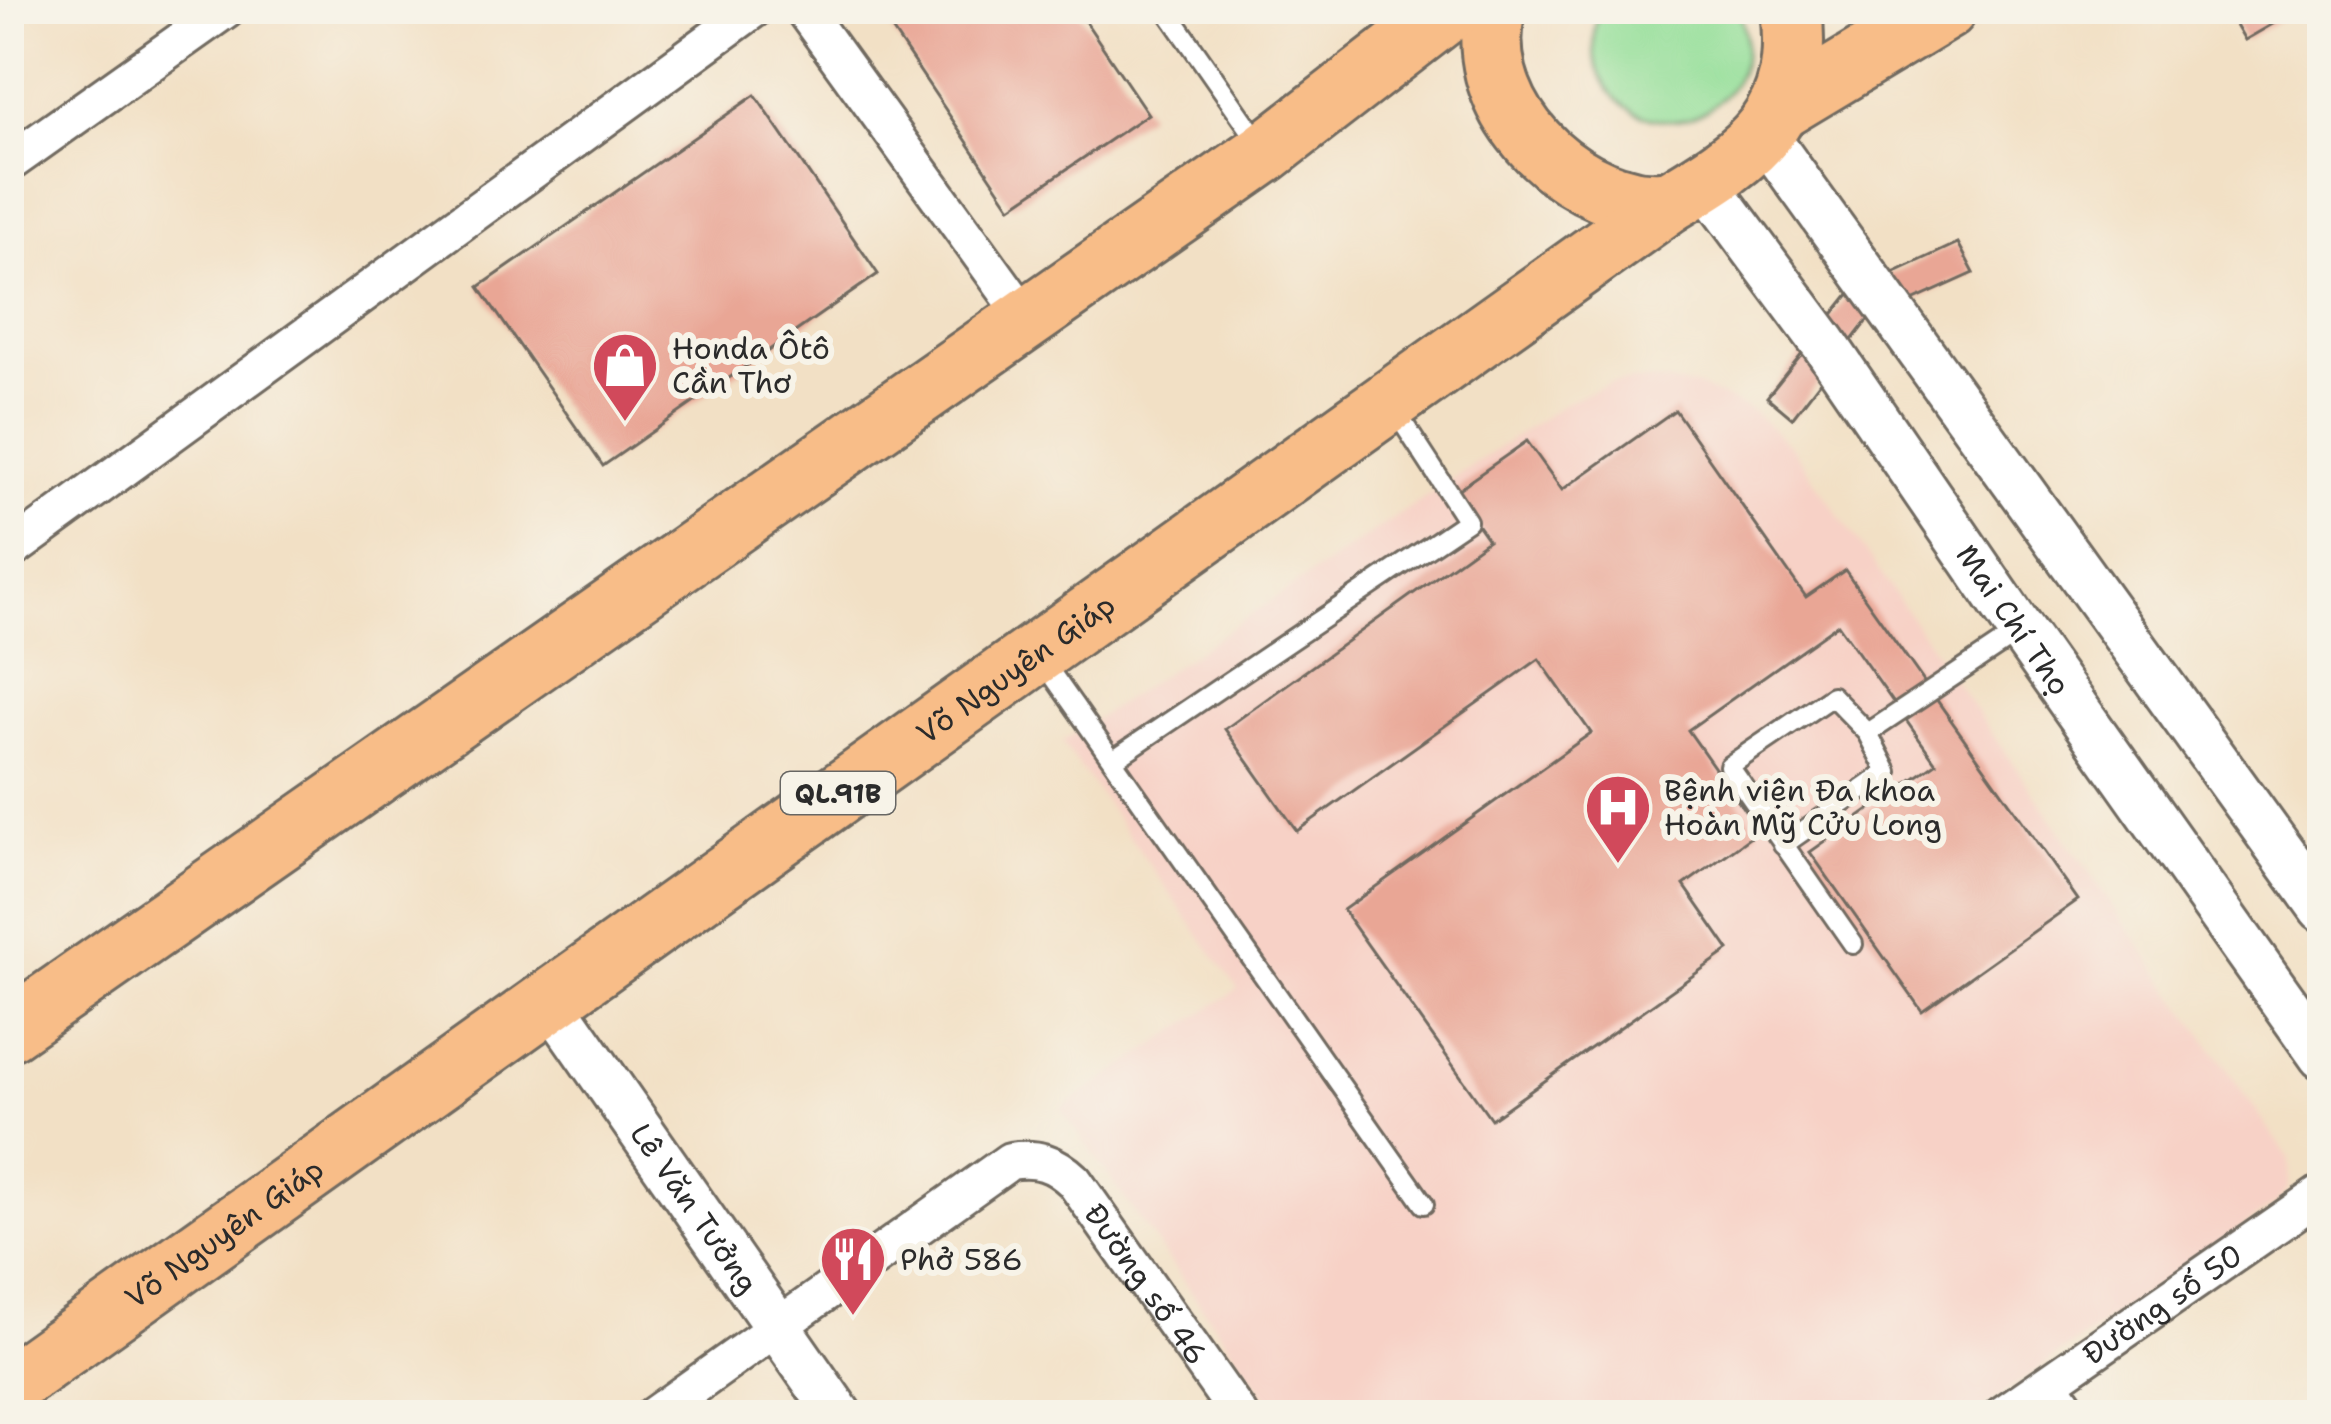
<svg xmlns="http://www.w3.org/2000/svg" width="2331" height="1424" viewBox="0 0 2331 1424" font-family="'Shantell Sans',sans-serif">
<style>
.built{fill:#f7d1c6}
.green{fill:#95df9a;stroke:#608562;stroke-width:3}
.building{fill:#e9a695}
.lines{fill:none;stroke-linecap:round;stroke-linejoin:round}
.service-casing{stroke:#716a61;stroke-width:24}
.minor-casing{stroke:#716a61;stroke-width:42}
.tertiary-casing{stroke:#716a61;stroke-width:51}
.trunk-casing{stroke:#716a61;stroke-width:66}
.service{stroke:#fff;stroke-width:18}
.minor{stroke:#fff;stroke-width:36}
.tertiary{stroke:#fff;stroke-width:45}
.trunk{stroke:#f8bd88;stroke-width:60}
.labels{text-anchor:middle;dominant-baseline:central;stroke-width:12;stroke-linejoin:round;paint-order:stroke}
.shield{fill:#f7f3e8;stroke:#686764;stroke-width:3}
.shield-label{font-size:27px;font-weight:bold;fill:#2b2b2b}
.poi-label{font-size:30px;fill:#2b2b2b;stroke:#f7f3e8;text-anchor:start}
.street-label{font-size:30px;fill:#2b2b2b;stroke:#f7f3e8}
</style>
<rect width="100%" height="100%" fill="#f7f3e8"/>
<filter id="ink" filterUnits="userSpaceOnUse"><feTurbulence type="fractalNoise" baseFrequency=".00833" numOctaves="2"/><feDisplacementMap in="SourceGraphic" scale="24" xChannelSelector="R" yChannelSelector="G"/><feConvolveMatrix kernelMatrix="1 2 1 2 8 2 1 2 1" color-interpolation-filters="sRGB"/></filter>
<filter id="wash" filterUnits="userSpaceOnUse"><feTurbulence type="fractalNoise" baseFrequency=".004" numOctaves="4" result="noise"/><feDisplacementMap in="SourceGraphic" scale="48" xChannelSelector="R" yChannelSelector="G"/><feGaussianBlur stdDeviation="2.7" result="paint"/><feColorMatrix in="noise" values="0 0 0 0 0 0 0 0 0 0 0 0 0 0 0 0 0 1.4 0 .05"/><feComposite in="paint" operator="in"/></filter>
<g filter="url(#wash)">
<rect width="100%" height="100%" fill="#f2e0c5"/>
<path class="built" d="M1646,380l49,6 54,23 41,36 500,714 -1,29 -12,15 -304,212h-694l-218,-306 177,-120 -176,-247 506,-341 44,-18z"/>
<path class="green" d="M1600,9h138c10,23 11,50 -3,72 -53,84 -170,21 -135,-72z"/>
<g id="blocks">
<path class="building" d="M878,9h199l71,105 -137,93z
M2227,9h72l-54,31z
M755,95l123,179 -275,192 -124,-179z
M1958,243l16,30 -108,49 -74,96 -25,-21 83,-104z
M1675,410l131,187 39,-27 233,330 -156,111 -112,-159 126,-89 -98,-139 -150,106 71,101 -75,54 45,65 -238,169 -148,-209 248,-177 -52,-74 -242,172 -72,-102 263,-189 -34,-48 73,-51 35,49z"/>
</g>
</g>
<g filter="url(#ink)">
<use href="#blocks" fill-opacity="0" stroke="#716a61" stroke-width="3"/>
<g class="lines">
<defs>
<path id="service" d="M1166,9l97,139
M1042,660l382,544
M1113,760l354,-239 -75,-115
M1783,845l105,-73 -20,-39 153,-102
M1853,944l-124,-178 103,-70 36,37"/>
<g id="minor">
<path d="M803,9l224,310"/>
<path d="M9,163l217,-154"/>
<path d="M9,552l745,-543"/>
<path d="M2049,1383l22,32"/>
<path id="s1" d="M654,1415l356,-254c27,-4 44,1 64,20l165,234"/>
<path id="s2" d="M2002,1415l320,-222"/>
</g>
<g id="tertiary">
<path d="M1763,133l559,775"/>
<path id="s3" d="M1704,181l120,162 197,288 301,425"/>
<path id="s4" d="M549,999l290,416"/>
</g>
<g id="trunk">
<path d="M1495,9c-21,88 53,173 137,191 11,3 25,2 37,2"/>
<path d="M1783,107l163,-98"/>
<path d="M9,1030l1257,-878 185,-143"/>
<path id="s5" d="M9,1386l1660,-1184c85,-50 135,-85 122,-193"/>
</g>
</defs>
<use href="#service" class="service-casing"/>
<use href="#minor" class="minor-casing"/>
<use href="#tertiary" class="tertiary-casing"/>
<use href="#trunk" class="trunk-casing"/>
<use href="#service" class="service"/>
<use href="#minor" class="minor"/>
<use href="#tertiary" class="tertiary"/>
<use href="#trunk" class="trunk"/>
</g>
</g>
<defs>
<symbol id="shop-pin" viewBox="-11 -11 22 30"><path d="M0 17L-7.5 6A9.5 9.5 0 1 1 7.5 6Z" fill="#d1495b" stroke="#f7f3e8"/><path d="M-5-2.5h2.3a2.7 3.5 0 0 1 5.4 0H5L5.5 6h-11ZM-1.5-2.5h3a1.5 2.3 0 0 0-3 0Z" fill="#fff"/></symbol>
<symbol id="hospital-pin" viewBox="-11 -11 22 30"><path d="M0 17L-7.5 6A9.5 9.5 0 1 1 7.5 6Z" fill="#d1495b" stroke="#f7f3e8"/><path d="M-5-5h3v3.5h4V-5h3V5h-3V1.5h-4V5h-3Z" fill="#fff"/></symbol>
<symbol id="restaurant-pin" viewBox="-11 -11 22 30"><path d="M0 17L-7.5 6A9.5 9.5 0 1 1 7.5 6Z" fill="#d1495b" stroke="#f7f3e8"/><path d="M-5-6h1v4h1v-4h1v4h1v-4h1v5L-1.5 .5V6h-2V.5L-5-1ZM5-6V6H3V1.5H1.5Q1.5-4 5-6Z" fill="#fff"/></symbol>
</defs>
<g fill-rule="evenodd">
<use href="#shop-pin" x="587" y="327" width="76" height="104"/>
<use href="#hospital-pin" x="1580" y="769" width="76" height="104"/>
<use href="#restaurant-pin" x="815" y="1221" width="76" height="104"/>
</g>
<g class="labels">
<rect class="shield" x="781" y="772" width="114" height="42" rx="9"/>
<g class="shield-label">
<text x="838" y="793">QL.91B</text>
</g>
<g class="poi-label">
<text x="672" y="348">Honda Ôtô<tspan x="672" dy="34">Cần Thơ</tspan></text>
<text x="1664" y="790">Bệnh viện Đa khoa<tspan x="1664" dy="34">Hoàn Mỹ Cửu Long</tspan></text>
<text x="900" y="1259">Phở 586</text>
</g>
<g class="street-label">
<text stroke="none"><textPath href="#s3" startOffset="537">Mai Chí Thọ</textPath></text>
<text stroke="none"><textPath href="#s5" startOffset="1236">Võ Nguyên Giáp</textPath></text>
<text stroke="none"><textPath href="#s4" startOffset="255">Lê Văn Tưởng</textPath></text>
<text stroke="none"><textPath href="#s5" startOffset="264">Võ Nguyên Giáp</textPath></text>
<text stroke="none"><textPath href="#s1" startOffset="633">Đường số 46</textPath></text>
<text stroke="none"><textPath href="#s2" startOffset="195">Đường số 50</textPath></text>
</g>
</g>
<rect width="2331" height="1424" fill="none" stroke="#f7f3e8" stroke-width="48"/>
</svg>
